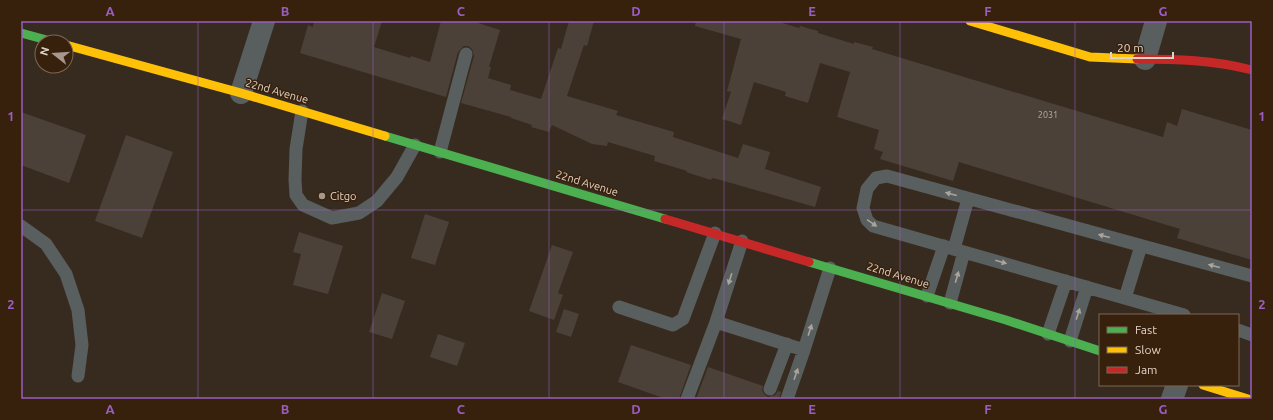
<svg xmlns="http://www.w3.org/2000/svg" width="1273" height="420" viewBox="0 0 1273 420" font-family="Ubuntu,sans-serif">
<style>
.building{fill:#4b4138}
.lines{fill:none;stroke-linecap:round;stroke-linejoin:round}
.lane{stroke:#595e5e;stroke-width:13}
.street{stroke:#595e5e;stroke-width:22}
.fast{stroke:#4caf50;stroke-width:9}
.slow{stroke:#ffc107;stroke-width:9}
.jam{stroke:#c62828;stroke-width:9}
.oneway{fill:#aba49c}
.grid{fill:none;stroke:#9a5ec1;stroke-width:1;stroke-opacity:0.55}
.poi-dot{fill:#a6988c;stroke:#37210c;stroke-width:1.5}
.labels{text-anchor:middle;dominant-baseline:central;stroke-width:3;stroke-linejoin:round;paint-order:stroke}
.number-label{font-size:9px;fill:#bcaea2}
.street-label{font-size:11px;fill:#e1d2c6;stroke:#37210c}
.poi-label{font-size:11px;fill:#e1d2c6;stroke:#37210c;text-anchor:start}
.neatline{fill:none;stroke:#9a5ec1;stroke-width:1.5}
.grid-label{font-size:13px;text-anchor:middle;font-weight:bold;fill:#9a5ec1}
</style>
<rect width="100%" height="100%" fill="#372b20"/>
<path class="building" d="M314,21h68l-8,26 36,11 1,-2 19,6 11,-41h31l28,9 -11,37h2l-3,11 23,7 -1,5 31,9 17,-51 3,1 8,-28h25l-7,25 -3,-1 -17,51 51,15 -2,4 58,17 -1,5 65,21 5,-14 27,8 -5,17 56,18 -6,20 -98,-28 -5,-1 -1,2 -25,-8 1,-1 -33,-10 1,-5 -47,-14 -1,4 -15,-2 -40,-19 -3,7 -18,-5 1,-2 -21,-7v-1l-50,-14 13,-47 -2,-7 -4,-3h-4l-6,6 -12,45 -146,-44 8,-28 5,2z
M696,21h80l23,7 1,-2 18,5v2l36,11v-2l19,5 -1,2 291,88 4,-15 10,4 5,-17 70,21v130l-75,-22 3,-9 -221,-67 -6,19 -73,-22 3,-7 -9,-3 5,-19 -42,-13 13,-45 -30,-9 -12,40 -23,-7 1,-4 -32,-10 -13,43 -19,-6 9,-27 -4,-1 14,-52 -46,-13z
M21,112l65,23 -17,48 -48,-18z
M126,135l47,17 -31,86 -47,-17z
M425,214l24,8 -14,43 -24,-7z
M299,232l44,14 -15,48 -35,-9 8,-31 -8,-2z
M552,245l21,7 -15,41 5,2 -9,25 -25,-9z
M382,293l23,8 -13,38 -23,-7z
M564,309l15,5 -8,23 -15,-5z
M438,334l27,9 -8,23 -27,-9z
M631,345l60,20 -12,34h-13l-48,-17z
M708,367l55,19 -1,4 2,4 4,3 7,-2 3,-4 3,1 -2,7h-83z"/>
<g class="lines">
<path class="lane" d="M302,111l-6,38 -1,31 1,15 7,10 29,13 27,-5 18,-12 20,-24 18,-32
M440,152l26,-98
M21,226l25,18 20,30 12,36 4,35 -4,31
M742,241l-26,81 88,28 26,-82
M954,249l14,-50
M927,296l17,-50
M1125,298l16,-52
M950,303l14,-51
M619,307l54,18 10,-6 32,-86
M1184,315l-311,-89 -6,-6 -4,-12 4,-19 9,-11 11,-2 365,100
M1238,330l14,5
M1048,334l18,-53
M1070,341l17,-54
M770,389l17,-45
M687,399l29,-77
M787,399l17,-49"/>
<path class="street" d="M1145,59l11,-38
M241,93l23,-72
M1172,399l5,-14"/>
<path class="fast" d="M21,33l33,9
M385,136l280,83
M809,262l197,58 94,31"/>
<path class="slow" d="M970,21l120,36 47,2
M66,45l175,48 144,43
M1203,385l45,14"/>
<path class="jam" d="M1137,59c40,0 76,1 115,11
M665,219l144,43"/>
</g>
<defs><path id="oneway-solid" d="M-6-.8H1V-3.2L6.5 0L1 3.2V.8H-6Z"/></defs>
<g class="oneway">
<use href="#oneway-solid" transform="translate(951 194) rotate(-165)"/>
<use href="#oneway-solid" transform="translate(872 223) rotate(34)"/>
<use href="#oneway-solid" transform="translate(1104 236) rotate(-165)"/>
<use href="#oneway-solid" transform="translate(1001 262) rotate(16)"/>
<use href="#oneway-solid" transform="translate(1214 266) rotate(-165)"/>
<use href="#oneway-solid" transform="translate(957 277) rotate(-74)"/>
<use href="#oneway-solid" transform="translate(730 279) rotate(108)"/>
<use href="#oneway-solid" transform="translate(1078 314) rotate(-72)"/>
<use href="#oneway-solid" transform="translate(810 330) rotate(-72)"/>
<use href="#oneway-solid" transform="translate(796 374) rotate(-71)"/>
</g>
<path class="grid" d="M198,21v378M373,21v378M549,21v378M724,21v378M900,21v378M1075,21v378M21,210h1231"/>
<circle class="poi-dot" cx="322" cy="196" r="4"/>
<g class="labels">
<g class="number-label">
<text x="1048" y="115">2031</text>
</g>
<g class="street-label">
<text transform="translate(277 91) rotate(16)">22nd Avenue</text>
<text transform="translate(587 183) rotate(17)">22nd Avenue</text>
<text transform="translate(898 275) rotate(17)">22nd Avenue</text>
</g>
<g class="poi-label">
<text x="330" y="196">Citgo</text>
</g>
</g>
<rect width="1273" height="420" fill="none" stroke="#37210c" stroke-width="44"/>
<rect x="1099" y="314" width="140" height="72" fill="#37210c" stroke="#7b6856"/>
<rect x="1107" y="327" width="20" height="6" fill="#4caf50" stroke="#7b6856"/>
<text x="1135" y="334" font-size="12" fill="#e1d2c6">Fast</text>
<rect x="1107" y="347" width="20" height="6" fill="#ffc107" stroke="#7b6856"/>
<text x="1135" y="354" font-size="12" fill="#e1d2c6">Slow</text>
<rect x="1107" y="367" width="20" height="6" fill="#c62828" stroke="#7b6856"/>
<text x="1135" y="374" font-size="12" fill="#e1d2c6">Jam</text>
<g transform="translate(54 54) rotate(287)"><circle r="19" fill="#37210c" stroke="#7b6856"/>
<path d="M0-3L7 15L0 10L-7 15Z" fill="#a6988c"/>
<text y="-6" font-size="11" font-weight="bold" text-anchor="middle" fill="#e1d2c6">N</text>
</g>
<path d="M1111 52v6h62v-6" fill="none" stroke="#e1d2c6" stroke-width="2"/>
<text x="1117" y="52" font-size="12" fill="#e1d2c6" stroke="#37210c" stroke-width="3" paint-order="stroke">20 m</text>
<rect x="22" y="22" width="1229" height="376" class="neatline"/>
<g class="grid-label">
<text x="110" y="16">A</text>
<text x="285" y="16">B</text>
<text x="461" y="16">C</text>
<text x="636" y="16">D</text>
<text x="812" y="16">E</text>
<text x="988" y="16">F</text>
<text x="1163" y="16">G</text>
<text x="11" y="121">1</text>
<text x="1262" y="121">1</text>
<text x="11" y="309">2</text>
<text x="1262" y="309">2</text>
<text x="110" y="414">A</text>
<text x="285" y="414">B</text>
<text x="461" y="414">C</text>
<text x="636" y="414">D</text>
<text x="812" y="414">E</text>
<text x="988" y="414">F</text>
<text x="1163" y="414">G</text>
</g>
</svg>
